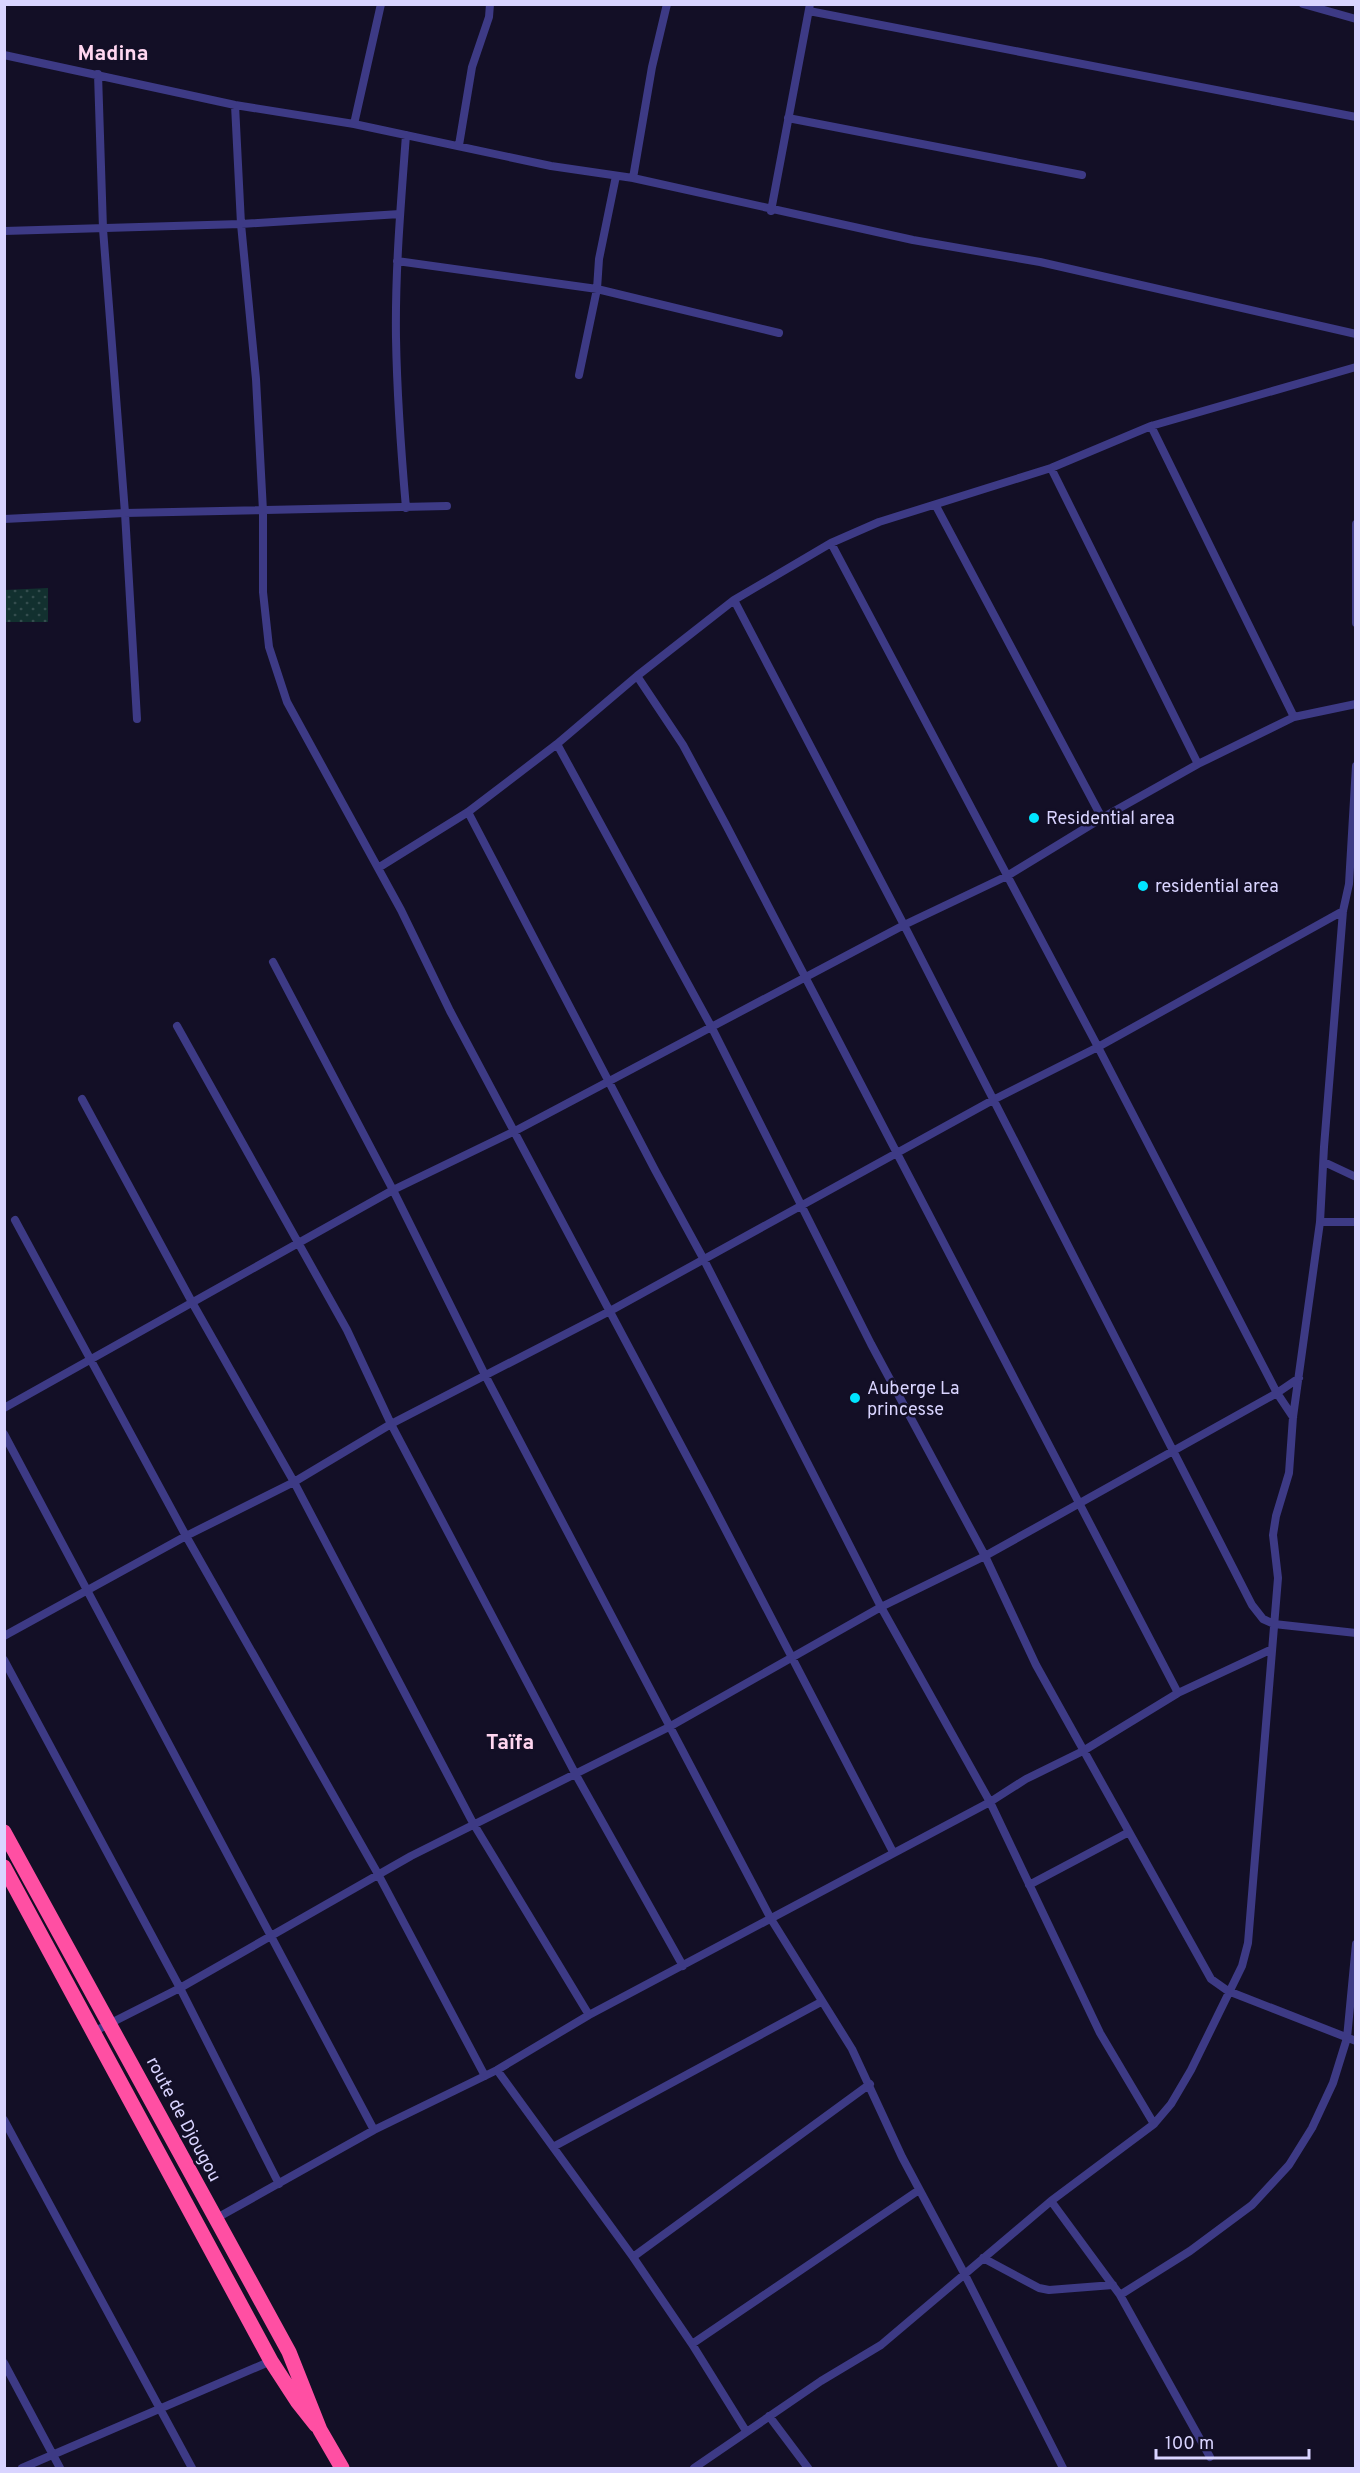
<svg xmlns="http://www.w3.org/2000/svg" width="1360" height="2473" viewBox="0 0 1360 2473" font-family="Overpass,sans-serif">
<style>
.park{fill:url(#park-dots)}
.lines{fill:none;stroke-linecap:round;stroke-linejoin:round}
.street{stroke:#3d3a85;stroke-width:8}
.highway{stroke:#ff4fa3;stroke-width:15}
.poi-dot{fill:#00e5ff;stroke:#130f26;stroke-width:2}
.labels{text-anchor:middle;stroke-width:5;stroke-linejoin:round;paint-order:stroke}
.poi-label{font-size:18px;fill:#d9d4ff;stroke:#130f26;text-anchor:start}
.street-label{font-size:18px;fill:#d9d4ff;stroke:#130f26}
.quarter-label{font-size:21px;font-weight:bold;fill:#ffd6f0;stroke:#130f26}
</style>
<defs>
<pattern id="park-dots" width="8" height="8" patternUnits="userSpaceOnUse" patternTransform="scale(1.5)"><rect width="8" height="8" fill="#12302f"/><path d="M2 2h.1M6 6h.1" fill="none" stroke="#344d4e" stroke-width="1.8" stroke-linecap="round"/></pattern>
</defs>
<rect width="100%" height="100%" fill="#130f26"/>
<path class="park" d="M48 588V622H5V590Z"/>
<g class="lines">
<path class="street" d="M1303 4 1356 19
M809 11 1356 117
M4 55 235 105 354 124 551 166 633 178 913 240 1040 262 1356 334
M98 74 103 229 125 513 137 719
M235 105 241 224 256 379 263 511V592L269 647 287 702 401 910 450 1011 708 1496 893 1852
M788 118 1082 175
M354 124 381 4
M406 135C401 202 395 270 396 338 397 394 401 451 406 508
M459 145 472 67 489 17 490 4
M633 178 652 67 667 4
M771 211 810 4
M4 231 241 224 400 214
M397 261 597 289 779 333
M1356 367 1151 426 1051 468 879 522 831 543 734 600 637 676 557 744 712 1028 871 1344 985 1556 1036 1665 1211 1979 1228 1991 1356 2041
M579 375 597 289 599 259 616 176
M1151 426 1294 717
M1051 468 1198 764
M936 506 1102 818
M4 519 125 513 447 506
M1356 524V623
M831 543 1098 1047 1277 1393 1293 1417
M734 600 904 925 1252 1605 1263 1619 1274 1624 1356 1633
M637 676 683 745 725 823 1178 1693
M468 812 655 1170 703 1258 881 1607 990 1802 1100 2033 1154 2124
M378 868 468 812 557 744
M273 962 393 1190 485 1375 771 1919 852 2049 902 2157 964 2273 1063 2468
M177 1026 347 1330 391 1424 576 1775 683 1966
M82 1099 193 1304 294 1482 473 1823 589 2015
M1324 1162 1356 1177
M15 1220 186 1536 378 1874 485 2076
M1320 1222H1356
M4 1408 393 1190 515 1131 904 925 1007 876 1102 818 1198 764 1294 717 1356 704
M4 1434 374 2130
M4 1636 186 1536 294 1482 391 1424 610 1311 993 1100 1098 1047 1343 911
M4 1660 180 1988 279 2184
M1029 1885 1129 1832
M93 2032 180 1988 411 1856 669 1727 881 1607 985 1556 1277 1393 1299 1378
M497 2070 633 2257 692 2344 746 2431
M4 2120 192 2468
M553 2147 821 2002
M1051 2201 1120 2295 1210 2457
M215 2219 374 2130 497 2070 589 2015 990 1802 1026 1779 1083 1751 1178 1693 1272 1649
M633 2257 870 2084
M983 2258 1039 2288 1049 2290 1113 2285
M1120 2295 1190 2251 1252 2205 1289 2165 1312 2128 1333 2083 1347 2038 1356 1944
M692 2344 919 2190
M4 2363 60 2468
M769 2416 808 2468
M22 2468 271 2361
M694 2468 821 2381 881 2345 1051 2201 1154 2124 1171 2104 1191 2070 1242 1966 1248 1943 1278 1578 1273 1535 1276 1516 1289 1473 1293 1417 1320 1222 1324 1147 1343 911 1349 884 1356 766"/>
<path class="highway" d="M4 1832 289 2352 320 2430 342 2468
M4 1867 271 2361 297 2401 316 2425"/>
</g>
<g class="poi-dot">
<circle cx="1034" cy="818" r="6"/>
<circle cx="1143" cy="886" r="6"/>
<circle cx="855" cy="1398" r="6"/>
</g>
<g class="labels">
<g class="poi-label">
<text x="1046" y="824">Residential area</text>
<text x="1155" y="892">residential area</text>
<text x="867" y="1394">Auberge La<tspan x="867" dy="21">princesse</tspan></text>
</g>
<g class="street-label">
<text transform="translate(184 2119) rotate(62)" y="6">route de Djougou</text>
</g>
<g class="quarter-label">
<text x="113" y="60">Madina</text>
<text x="510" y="1749">Taïfa</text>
</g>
</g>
<rect width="1360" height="2473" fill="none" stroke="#d9d4ff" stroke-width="12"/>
<path d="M1156 2449v9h153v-9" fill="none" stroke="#d9d4ff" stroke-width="3"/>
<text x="1165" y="2449" font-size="18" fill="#d9d4ff" stroke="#130f26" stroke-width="4.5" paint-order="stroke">100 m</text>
</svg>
